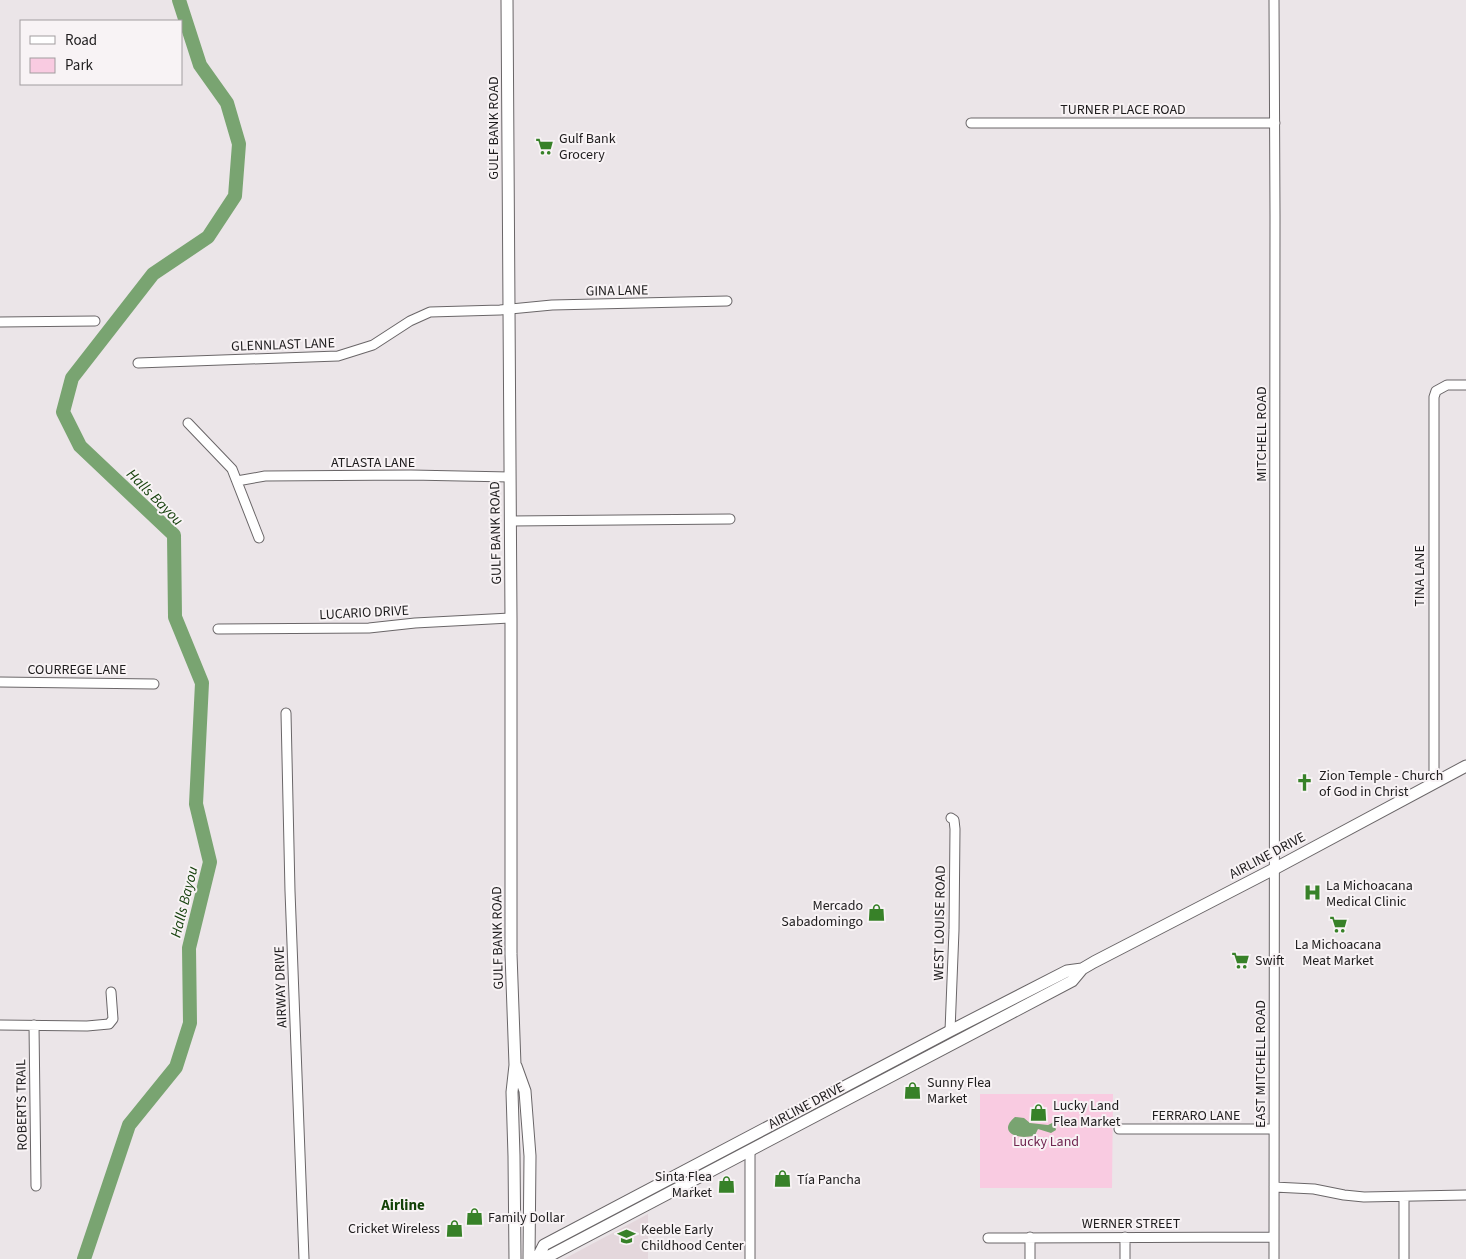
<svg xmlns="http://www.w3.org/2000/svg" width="1466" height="1259" viewBox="0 0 1466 1259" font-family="'Source Sans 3',sans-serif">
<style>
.built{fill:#e4d7dc}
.green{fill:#f9cbe1}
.water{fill:#79a471}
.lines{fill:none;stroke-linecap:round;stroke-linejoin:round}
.river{stroke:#79a471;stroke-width:14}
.minor-casing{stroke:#6a6668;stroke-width:11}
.major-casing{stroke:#6a6668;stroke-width:13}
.minor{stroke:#fff;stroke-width:9}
.major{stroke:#fff;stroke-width:11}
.labels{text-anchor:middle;stroke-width:4;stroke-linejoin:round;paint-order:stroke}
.street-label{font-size:14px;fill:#1e1c1d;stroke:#f8f3f5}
.poi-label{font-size:14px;fill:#1e1c1d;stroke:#f8f3f5;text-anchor:start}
.park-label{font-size:14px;fill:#712651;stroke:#f8f3f5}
.water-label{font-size:15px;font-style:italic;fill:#16410d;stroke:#f8f3f5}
.neighbourhood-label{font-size:15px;font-weight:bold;fill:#124207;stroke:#f8f3f5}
</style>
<rect width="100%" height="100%" fill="#ebe5e8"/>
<path class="built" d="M648 1214V1259H564Z"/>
<path class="green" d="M980 1094H1113L1112 1188H980Z"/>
<path class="water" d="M1015 1117 1024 1118 1030 1123 1048 1125 1054 1122 1056 1130 1051 1133 1038 1129 1035 1135C1020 1141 996 1133 1015 1117Z"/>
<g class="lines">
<path class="river" d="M84 1259 129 1125 176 1067 190 1023 189 948 210 862 196 804 202 683 175 617 174 535 80 446 63 412 72 378 153 274 208 237 235 196 239 144 227 103 200 65 179 0"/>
<defs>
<path id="minor" d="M1274 0 1275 217 1274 1259
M971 123H1275
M0 322 95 321
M138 363 338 356 373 345 410 321 430 312 500 310 552 305 727 301
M188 423 232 469 259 538
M237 481 265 476 411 475 510 477
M511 521 730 519
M218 629 369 628 415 623 511 618
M0 682 154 684
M286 713 290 891 304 1259
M1434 783V397L1436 391 1447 385H1466
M0 1025 87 1026 109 1024 113 1019 111 992
M34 1025 36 1186
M950 1031 954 930 955 829 954 820 951 818
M1119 1129H1274
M750 1151V1259
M1274 1187 1314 1189 1344 1195 1364 1197 1466 1195
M1404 1197V1259
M1030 1237V1259
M1125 1237V1259
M988 1238 1274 1237"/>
<path id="major" d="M507 0 511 618V954L515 1065 512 1092 514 1156 515 1259
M516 1066 525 1091 530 1156 529 1259
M539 1255 549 1256 1072 981 1082 969 1094 962 1274 869 1466 766
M531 1259 539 1255 544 1245 950 1031 1067 971 1082 969"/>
</defs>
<use href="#minor" class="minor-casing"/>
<use href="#major" class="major-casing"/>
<use href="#minor" class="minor"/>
<use href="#major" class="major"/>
</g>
<defs>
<symbol id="supermarket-bare" viewBox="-9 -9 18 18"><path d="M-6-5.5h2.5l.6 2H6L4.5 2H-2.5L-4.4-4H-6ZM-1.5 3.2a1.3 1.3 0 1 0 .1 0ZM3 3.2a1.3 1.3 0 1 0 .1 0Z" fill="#378128" stroke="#f8f3f5" stroke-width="2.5" paint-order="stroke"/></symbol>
<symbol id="church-bare" viewBox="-9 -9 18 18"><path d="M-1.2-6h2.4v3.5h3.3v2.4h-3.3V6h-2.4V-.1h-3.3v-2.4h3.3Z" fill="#378128" stroke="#f8f3f5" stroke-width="2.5" paint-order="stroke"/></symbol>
<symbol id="hospital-bare" viewBox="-9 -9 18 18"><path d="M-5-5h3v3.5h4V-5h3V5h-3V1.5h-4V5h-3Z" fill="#378128" stroke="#f8f3f5" stroke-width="2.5" paint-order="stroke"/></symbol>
<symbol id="shop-bare" viewBox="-9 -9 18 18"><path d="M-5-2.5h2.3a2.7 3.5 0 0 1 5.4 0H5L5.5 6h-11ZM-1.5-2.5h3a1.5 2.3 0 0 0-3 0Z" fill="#378128" stroke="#f8f3f5" stroke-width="2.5" paint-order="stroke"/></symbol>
<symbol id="school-bare" viewBox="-9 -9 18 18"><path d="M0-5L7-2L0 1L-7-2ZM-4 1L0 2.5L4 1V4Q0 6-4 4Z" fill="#378128" stroke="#f8f3f5" stroke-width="2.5" paint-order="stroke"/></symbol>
</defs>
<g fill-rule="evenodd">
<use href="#supermarket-bare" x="532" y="134" width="25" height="25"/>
<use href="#church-bare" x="1292" y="770" width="25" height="25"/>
<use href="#hospital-bare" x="1300" y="880" width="25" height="25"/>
<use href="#shop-bare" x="864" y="900" width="25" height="25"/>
<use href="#supermarket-bare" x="1326" y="912" width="25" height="25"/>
<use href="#supermarket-bare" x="1228" y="948" width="25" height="25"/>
<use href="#shop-bare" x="900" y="1078" width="25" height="25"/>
<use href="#shop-bare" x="1026" y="1100" width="25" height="25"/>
<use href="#shop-bare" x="770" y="1166" width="25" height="25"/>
<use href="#shop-bare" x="714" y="1172" width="25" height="25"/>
<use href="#shop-bare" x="462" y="1204" width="25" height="25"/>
<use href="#shop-bare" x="442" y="1216" width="25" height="25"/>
<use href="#school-bare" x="614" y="1224" width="25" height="25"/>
</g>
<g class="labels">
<g class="street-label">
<text x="1123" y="114">TURNER PLACE ROAD</text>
<text transform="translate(493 128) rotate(-90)" y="5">GULF BANK ROAD</text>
<text transform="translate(617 290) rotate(-1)" y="5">GINA LANE</text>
<text transform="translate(283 344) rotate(-2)" y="5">GLENNLAST LANE</text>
<text transform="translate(1261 434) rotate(-90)" y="5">MITCHELL ROAD</text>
<text x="373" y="467">ATLASTA LANE</text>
<text transform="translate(495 533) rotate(-91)" y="5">GULF BANK ROAD</text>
<text transform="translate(1419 576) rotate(-90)" y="5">TINA LANE</text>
<text transform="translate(364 612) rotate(-3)" y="5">LUCARIO DRIVE</text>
<text x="77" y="674">COURREGE LANE</text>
<text transform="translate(1267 855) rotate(-28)" y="5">AIRLINE DRIVE</text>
<text transform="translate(939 923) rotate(-89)" y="5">WEST LOUISE ROAD</text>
<text transform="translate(497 938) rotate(-91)" y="5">GULF BANK ROAD</text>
<text transform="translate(280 987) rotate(-92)" y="5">AIRWAY DRIVE</text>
<text transform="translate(1260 1064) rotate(-90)" y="5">EAST MITCHELL ROAD</text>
<text transform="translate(21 1105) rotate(-91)" y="5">ROBERTS TRAIL</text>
<text transform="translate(806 1105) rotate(-28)" y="5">AIRLINE DRIVE</text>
<text x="1196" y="1120">FERRARO LANE</text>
<text x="1131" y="1228">WERNER STREET</text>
</g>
<g class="poi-label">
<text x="559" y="143">Gulf Bank<tspan x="559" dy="16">Grocery</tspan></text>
<text x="1319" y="780">Zion Temple - Church<tspan x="1319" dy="16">of God in Christ</tspan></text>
<text x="1326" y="890">La Michoacana<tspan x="1326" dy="16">Medical Clinic</tspan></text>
<text x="863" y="910" text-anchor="end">Mercado<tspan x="863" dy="16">Sabadomingo</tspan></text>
<text x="1338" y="949" text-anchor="middle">La Michoacana<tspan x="1338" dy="16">Meat Market</tspan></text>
<text x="1255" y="965">Swift</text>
<text x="927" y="1087">Sunny Flea<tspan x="927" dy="16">Market</tspan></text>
<text x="1053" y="1110">Lucky Land<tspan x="1053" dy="16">Flea Market</tspan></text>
<text x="712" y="1181" text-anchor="end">Sinta Flea<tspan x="712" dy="16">Market</tspan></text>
<text x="797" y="1184">Tía Pancha</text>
<text x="488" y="1222">Family Dollar</text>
<text x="440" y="1233" text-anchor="end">Cricket Wireless</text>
<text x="641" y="1234">Keeble Early<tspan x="641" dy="16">Childhood Center</tspan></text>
</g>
<g class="park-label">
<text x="1046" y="1146">Lucky Land</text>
</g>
<g class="water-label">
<text transform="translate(155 497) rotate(45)" y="5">Halls Bayou</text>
<text transform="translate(184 902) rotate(-76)" y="5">Halls Bayou</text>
</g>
<g class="neighbourhood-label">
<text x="403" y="1210">Airline</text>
</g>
</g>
<rect x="20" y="20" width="162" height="65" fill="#f8f3f5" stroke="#a19d9f"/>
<rect x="30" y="36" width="25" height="8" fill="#ffffff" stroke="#a19d9f"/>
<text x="65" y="45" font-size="15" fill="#1e1c1d">Road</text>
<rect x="30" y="58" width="25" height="15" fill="#f9cbe1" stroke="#a19d9f"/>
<text x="65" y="70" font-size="15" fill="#1e1c1d">Park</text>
</svg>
